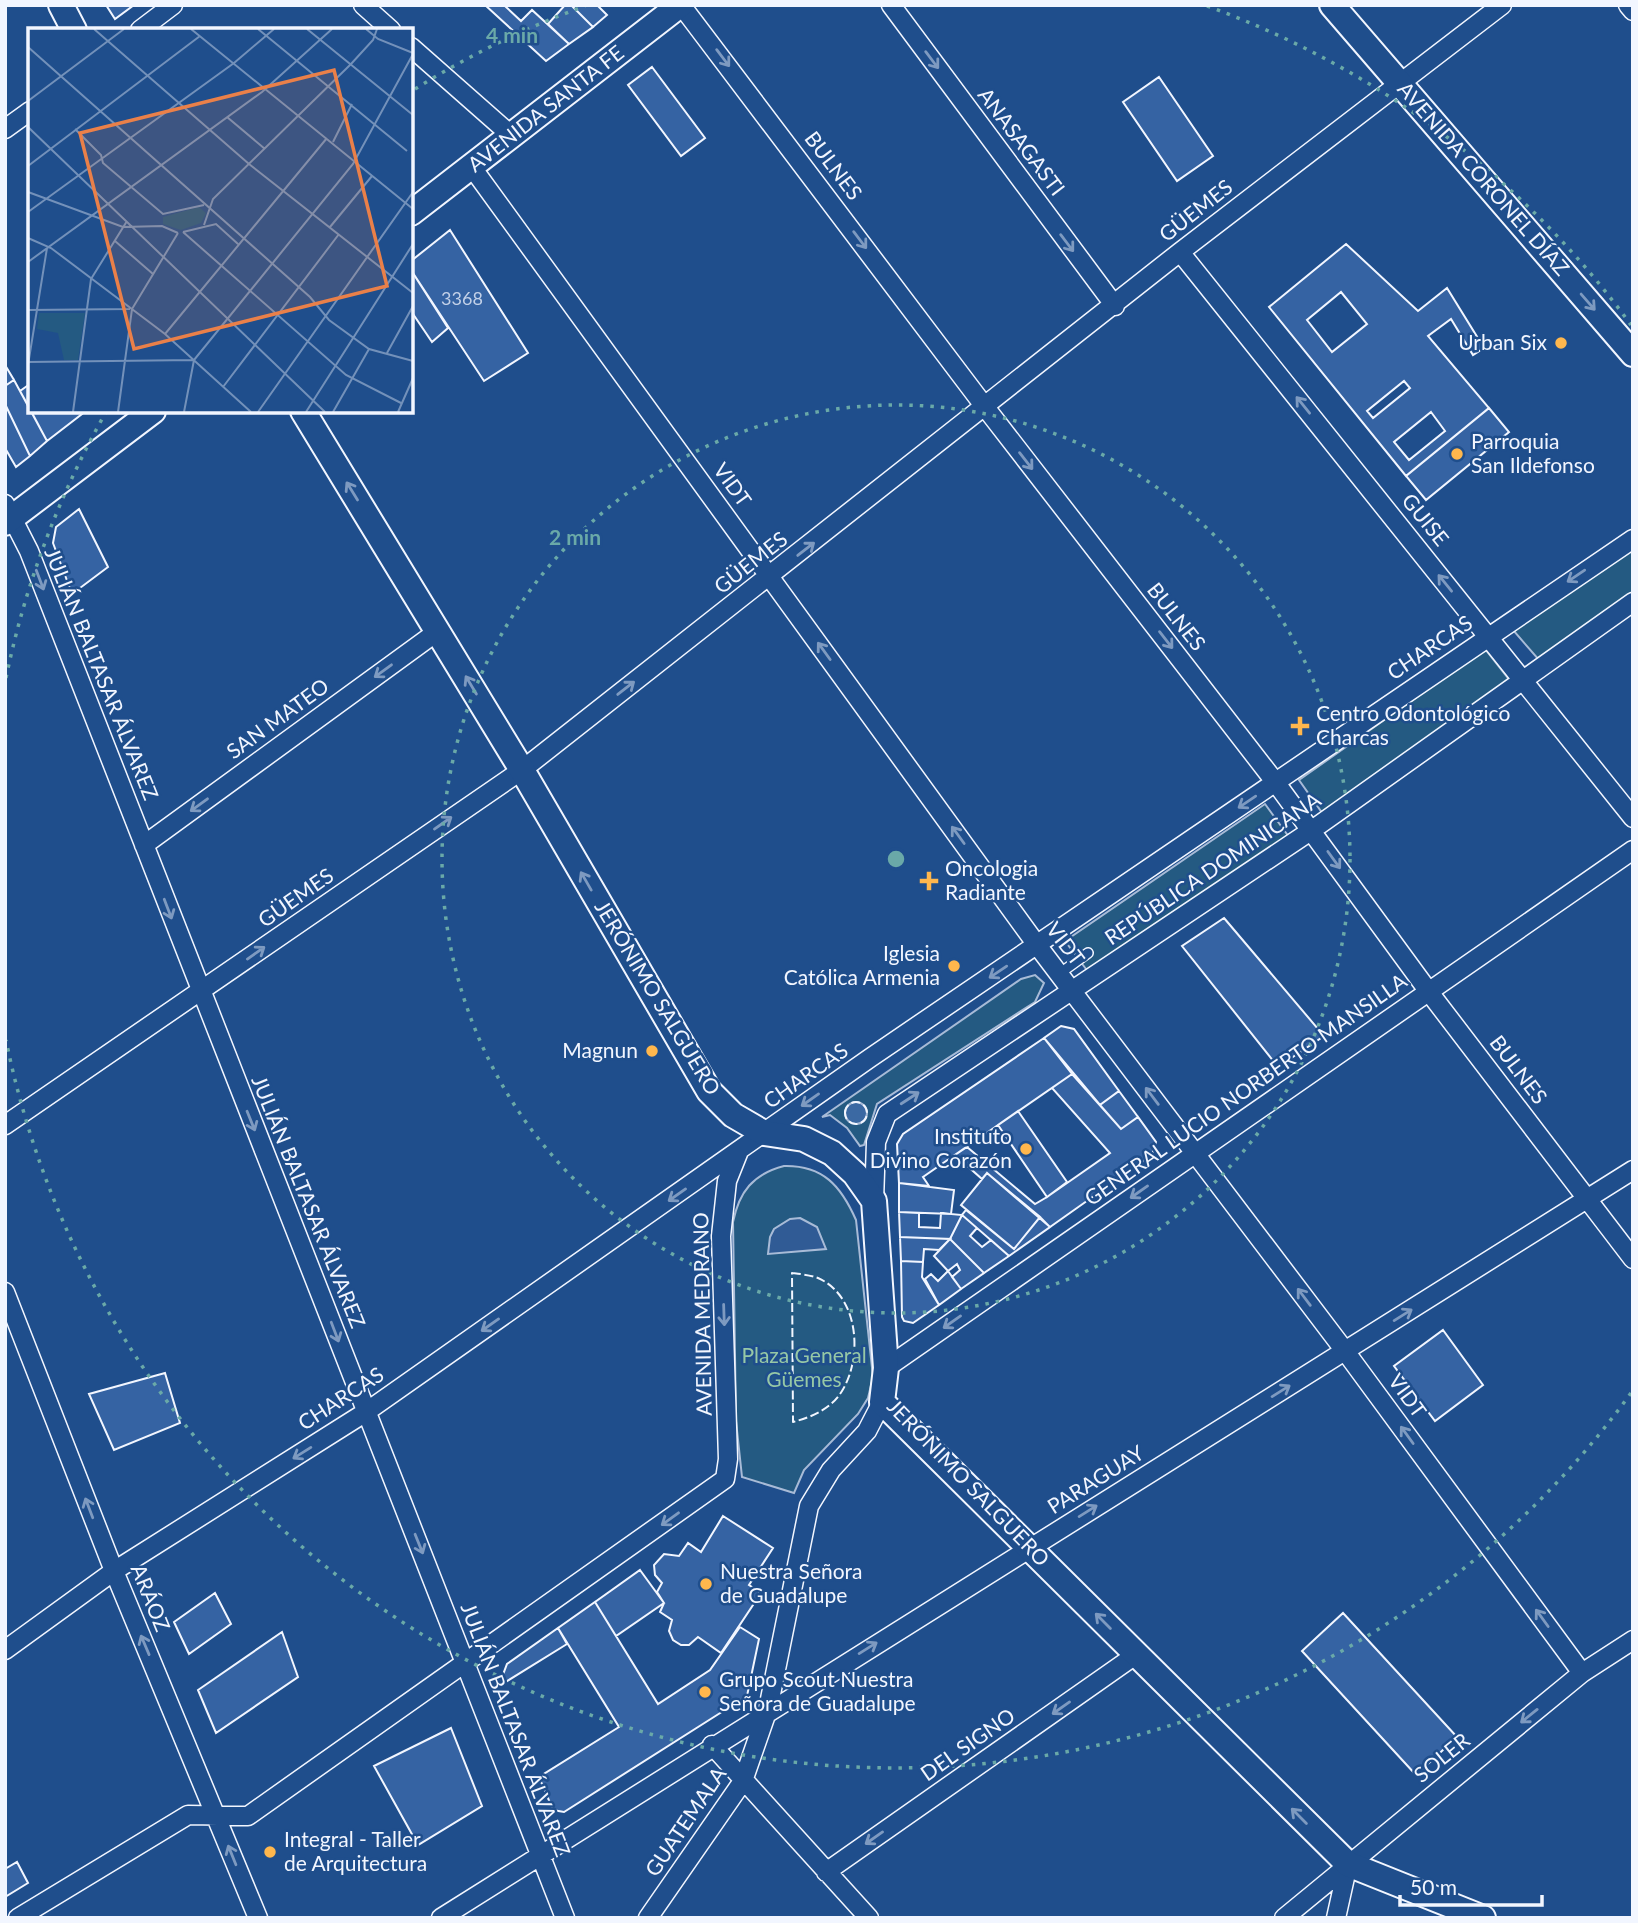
<svg xmlns="http://www.w3.org/2000/svg" width="1638" height="1923" viewBox="0 0 1638 1923" font-family="Lato,sans-serif">
<style>
.green{fill:#245a82;stroke:#a8bbd7;stroke-width:2}
.parking{fill:#305b95;stroke:#a8bbd7;stroke-width:2}
.water{fill:#3b69a3;stroke:#a8bbd7;stroke-width:2}
.building{fill:#3563a3;stroke:#f2f6ff;stroke-width:2;fill-rule:evenodd}
.lines{fill:none;stroke-linecap:round;stroke-linejoin:round}
.lane-casing{stroke:#f2f6ff;stroke-width:12}
.street-casing{stroke:#f2f6ff;stroke-width:21}
.secondary-casing{stroke:#f2f6ff;stroke-width:28}
.lane{stroke:#1f4e8c;stroke-width:9}
.street{stroke:#1f4e8c;stroke-width:18}
.secondary{stroke:#1f4e8c;stroke-width:24}
.fence{stroke:#f2f6ff;stroke-width:2;stroke-dasharray:9 3.5;stroke-linecap:butt}
.oneway{stroke:#7e9ac0}
.ring{fill:none;stroke:#6aa9a8;stroke-width:3.5;stroke-dasharray:3.5 7}
.poi-dot{fill:#ffb74d;stroke:#1f4e8c;stroke-width:2.5}
.labels{text-anchor:middle;stroke-width:5;stroke-linejoin:round;paint-order:stroke}
.number-label{font-size:18px;fill:#c3d1e8}
.street-label{font-size:21px;fill:#f2f6ff;stroke:#1f4e8c}
.poi-label{font-size:21px;fill:#f2f6ff;stroke:#1f4e8c;text-anchor:start}
.park-label{font-size:21px;fill:#97c8a6;stroke:#1f4e8c}
.inset-road{fill:none;stroke:#7391ba;stroke-width:2}
.view{fill:#ea8049;fill-opacity:0.15;stroke:#ea8049;stroke-width:3.5}
.inset-edge{fill:none;stroke:#f2f6ff;stroke-width:3.5}
.centre{fill:#6aa9a8;stroke:#1f4e8c;stroke-width:3.5}
.ring-label{font-size:21px;text-anchor:middle;font-weight:bold;fill:#6aa9a8;stroke:#1f4e8c;stroke-width:5;stroke-linejoin:round;paint-order:stroke}
</style>
<rect width="100%" height="100%" fill="#1f4e8c"/>
<path class="green" d="M1633 549V596L1539 660 1513 630Z
M1485 649 1511 682 1323 814 1299 780Z
M1265 804 1289 837 1089 973 1065 941Z
M1035 975 1044 983 1035 1002 877 1104 864 1145 860 1146 847 1128 830 1115 822 1117 1021 979Z
M784 1166C823 1165 841 1186 856 1220L873 1377 868 1398 858 1414 804 1470 794 1493 742 1477 736 1421 733 1222C739 1192 753 1174 784 1166Z"/>
<path class="parking" d="M800 1218 817 1227 826 1249 768 1254 770 1237 774 1229 790 1219Z"/>
<path class="water" d="M845 1113a11 11 0 1 1 22 0a11 11 0 1 1-22 0Z"/>
<path class="building" d="M106 5H134L115 19Z
M485 5H508L506 7 521 21 532 10 569 44 546 61Z
M565 5H571L593 27 569 44 548 24Z
M571 5H597L607 15 593 27Z
M652 67 705 138 681 156 628 85Z
M1159 77 1213 156 1177 181 1123 102Z
M450 230 528 353 484 381 411 270V261Z
M1346 244 1418 311 1447 288 1484 348 1473 355 1451 319 1428 336 1489 408 1406 476 1269 307ZM1341 292 1367 324 1332 352 1307 320ZM1404 381 1410 388 1373 418 1367 411ZM1431 412 1445 431 1409 460 1394 442Z
M411 270 448 328 432 342 411 311Z
M5 365 14 380 5 386Z
M14 380 47 441 30 456 5 404V386Z
M30 384V409L20 391Z
M5 404 30 456 16 467 5 448Z
M1489 408 1509 432 1426 500 1406 476Z
M31 411H80L82 414 47 441Z
M79 509 108 567 72 594 53 543 56 527Z
M1224 918 1324 1036 1278 1067 1182 946Z
M1061 1026 1074 1029 1119 1091 1100 1105 1044 1038Z
M1044 1038 1072 1074 923 1177 929 1186 899 1183 897 1144 903 1134Z
M1072 1074 1121 1129 1138 1117 1156 1142 1152 1155 1050 1227 987 1173 982 1179 955 1155 967 1147 1035 1204 1047 1197 1110 1153 1052 1088Z
M1119 1091 1138 1117 1121 1129 1100 1105Z
M1018 1111 1067 1182 1047 1197 998 1125Z
M987 1173 1040 1217 1014 1249 961 1205Z
M899 1183 954 1190 951 1214 899 1212Z
M966 1210 1014 1249 1040 1217 1050 1227 1009 1256 962 1215Z
M899 1212 919 1213V1227L940 1228 941 1213 962 1215 950 1239 900 1237Z
M962 1215 977 1228 970 1236 982 1247 991 1240 1009 1256 984 1273 950 1239Z
M900 1237 950 1239 939 1250 924 1249 923 1262 901 1261Z
M950 1239 984 1273 961 1289 952 1277 960 1270 957 1264 948 1271 934 1256Z
M901 1261 923 1262 922 1277 939 1305 913 1323 904 1321 902 1317Z
M948 1271 961 1289 939 1305 925 1279 931 1274 938 1281Z
M1443 1330 1483 1385 1435 1421 1394 1366Z
M165 1373 180 1423 114 1450 89 1394Z
M723 1516 773 1548 749 1585 761 1593 721 1653 698 1637 689 1645H681L673 1640 669 1631 672 1620 660 1612 664 1603 657 1592 662 1583 655 1575 654 1565 664 1554 679 1556 688 1543 701 1552Z
M640 1570 664 1603 616 1636 595 1602Z
M215 1593 231 1624 189 1654 174 1622Z
M595 1602 658 1704 710 1670 740 1627 759 1639 747 1696 564 1812 553 1810 539 1777 619 1727 558 1628Z
M1343 1613 1457 1737 1416 1775 1302 1651Z
M558 1628 567 1644 504 1683 501 1680 507 1664Z
M282 1632 298 1677 216 1733 198 1690Z
M451 1728 482 1806 418 1845 374 1766Z
M17 1862 28 1883 5 1897V1869Z"/>
<g class="lines">
<defs>
<path id="lane" d="M1059 974 1088 953"/>
<path id="street" d="M363 5 391 30
M681 5 985 407 1276 783 1429 992 1633 1259
M891 5 1115 306
M1628 5 1633 11
M140 30 173 5
M411 47 512 136
M5 129 30 111
M471 166 1037 945 1345 1351 1582 1673
M1180 252 1633 818
M5 504 29 551 565 1918
M144 845 438 631
M5 1125 522 770 1180 252 1502 5
M874 1201 876 1142 887 1114 1312 830 1633 602
M5 1292 114 1571 258 1918
M886 1368 1633 850
M5 1650 114 1571 366 1412 870 1058 1633 539
M712 1745 869 1918
M826 1872 1137 1654
M18 1918 188 1815 248 1816 725 1479 728 1459 721 1236 727 1181 739 1151
M441 1918 1633 1170
M648 1918 743 1781 768 1709 809 1506 831 1470 867 1431 882 1402
M1284 1918 1582 1673 1633 1640
M1336 1918 1348 1864"/>
<path id="secondary" d="M61 5 74 30
M1332 5 1633 354
M411 213 680 5
M303 411 522 770 709 1091 733 1115 764 1133 804 1139 832 1153 855 1174 874 1201 886 1368 882 1402 1348 1864 1483 1918
M5 523 153 411"/>
</defs>
<use href="#lane" class="lane-casing"/>
<use href="#street" class="street-casing"/>
<use href="#secondary" class="secondary-casing"/>
<use href="#lane" class="lane"/>
<use href="#street" class="street"/>
<use href="#secondary" class="secondary"/>
<path class="fence" d="M845 1113a11 11 0 1 1 22 0a11 11 0 1 1-22 0Z
M792 1273C800 1274 810 1275 818 1278 859 1296 863 1357 842 1391 831 1409 812 1417 793 1422Z"/>
</g>
<defs><path id="oneway-shaft" d="M-6 0H5M1.5-3L5.5 0L1.5 3" fill="none" stroke-width="1.6" stroke-linecap="round" stroke-linejoin="round" transform="scale(1.75)"/></defs>
<g class="oneway">
<use href="#oneway-shaft" transform="translate(723 58) rotate(53)"/>
<use href="#oneway-shaft" transform="translate(932 60) rotate(53)"/>
<use href="#oneway-shaft" transform="translate(860 240) rotate(53)"/>
<use href="#oneway-shaft" transform="translate(1067 243) rotate(53)"/>
<use href="#oneway-shaft" transform="translate(1588 302) rotate(49)"/>
<use href="#oneway-shaft" transform="translate(1303 405) rotate(-129)"/>
<use href="#oneway-shaft" transform="translate(1026 461) rotate(52)"/>
<use href="#oneway-shaft" transform="translate(352 491) rotate(-122)"/>
<use href="#oneway-shaft" transform="translate(806 549) rotate(-38)"/>
<use href="#oneway-shaft" transform="translate(1576 576) rotate(146)"/>
<use href="#oneway-shaft" transform="translate(40 580) rotate(69)"/>
<use href="#oneway-shaft" transform="translate(1445 583) rotate(-129)"/>
<use href="#oneway-shaft" transform="translate(1166 640) rotate(52)"/>
<use href="#oneway-shaft" transform="translate(824 651) rotate(-126)"/>
<use href="#oneway-shaft" transform="translate(383 671) rotate(144)"/>
<use href="#oneway-shaft" transform="translate(471 685) rotate(-121)"/>
<use href="#oneway-shaft" transform="translate(626 688) rotate(-38)"/>
<use href="#oneway-shaft" transform="translate(1247 802) rotate(146)"/>
<use href="#oneway-shaft" transform="translate(199 805) rotate(144)"/>
<use href="#oneway-shaft" transform="translate(443 823) rotate(-35)"/>
<use href="#oneway-shaft" transform="translate(958 835) rotate(-126)"/>
<use href="#oneway-shaft" transform="translate(1334 860) rotate(54)"/>
<use href="#oneway-shaft" transform="translate(586 881) rotate(-120)"/>
<use href="#oneway-shaft" transform="translate(168 909) rotate(69)"/>
<use href="#oneway-shaft" transform="translate(256 953) rotate(-35)"/>
<use href="#oneway-shaft" transform="translate(998 972) rotate(146)"/>
<use href="#oneway-shaft" transform="translate(1152 1096) rotate(-127)"/>
<use href="#oneway-shaft" transform="translate(910 1098) rotate(-33)"/>
<use href="#oneway-shaft" transform="translate(810 1100) rotate(145)"/>
<use href="#oneway-shaft" transform="translate(251 1121) rotate(68)"/>
<use href="#oneway-shaft" transform="translate(1139 1192) rotate(145)"/>
<use href="#oneway-shaft" transform="translate(677 1195) rotate(145)"/>
<use href="#oneway-shaft" transform="translate(1304 1297) rotate(-127)"/>
<use href="#oneway-shaft" transform="translate(724 1315) rotate(88)"/>
<use href="#oneway-shaft" transform="translate(1403 1315) rotate(-32)"/>
<use href="#oneway-shaft" transform="translate(952 1322) rotate(145)"/>
<use href="#oneway-shaft" transform="translate(490 1325) rotate(145)"/>
<use href="#oneway-shaft" transform="translate(335 1332) rotate(69)"/>
<use href="#oneway-shaft" transform="translate(1281 1391) rotate(-32)"/>
<use href="#oneway-shaft" transform="translate(1407 1435) rotate(-126)"/>
<use href="#oneway-shaft" transform="translate(302 1453) rotate(148)"/>
<use href="#oneway-shaft" transform="translate(89 1508) rotate(-111)"/>
<use href="#oneway-shaft" transform="translate(1088 1511) rotate(-32)"/>
<use href="#oneway-shaft" transform="translate(670 1519) rotate(144)"/>
<use href="#oneway-shaft" transform="translate(419 1544) rotate(68)"/>
<use href="#oneway-shaft" transform="translate(1542 1618) rotate(-126)"/>
<use href="#oneway-shaft" transform="translate(1103 1621) rotate(-135)"/>
<use href="#oneway-shaft" transform="translate(145 1645) rotate(-113)"/>
<use href="#oneway-shaft" transform="translate(868 1648) rotate(-32)"/>
<use href="#oneway-shaft" transform="translate(1061 1708) rotate(145)"/>
<use href="#oneway-shaft" transform="translate(1529 1716) rotate(141)"/>
<use href="#oneway-shaft" transform="translate(1299 1816) rotate(-135)"/>
<use href="#oneway-shaft" transform="translate(874 1838) rotate(145)"/>
<use href="#oneway-shaft" transform="translate(232 1855) rotate(-112)"/>
</g>
<g class="ring">
<circle cx="896" cy="859" r="454"/>
<path d="M1631 1393A908 908 0 0 1 6 1040M6 678A908 908 0 0 1 106 412M415 89A908 908 0 0 1 585 6M1207 6A908 908 0 0 1 1631 325"/>
</g>
<g class="poi-dot">
<circle cx="1561" cy="343" r="7"/>
<circle cx="1457" cy="454" r="7"/>
<path d="M1296.5 715.5h7v7h7v7h-7v7h-7v-7h-7v-7h7z"/>
<path d="M925.5 870.5h7v7h7v7h-7v7h-7v-7h-7v-7h7z"/>
<circle cx="954" cy="966" r="7"/>
<circle cx="652" cy="1051" r="7"/>
<circle cx="1026" cy="1149" r="7"/>
<circle cx="706" cy="1584" r="7"/>
<circle cx="705" cy="1692" r="7"/>
<circle cx="270" cy="1852" r="7"/>
</g>
<g class="labels">
<g class="number-label">
<text x="462" y="305">3368</text>
</g>
<g class="street-label">
<text transform="translate(546 109) rotate(-38)" y="7">AVENIDA SANTA FE</text>
<text transform="translate(1021 142) rotate(53)" y="7">ANASAGASTI</text>
<text transform="translate(833 166) rotate(53)" y="7">BULNES</text>
<text transform="translate(1483 179) rotate(49)" y="7">AVENIDA CORONEL DÍAZ</text>
<text transform="translate(1196 211) rotate(-38)" y="7">GÜEMES</text>
<text transform="translate(732 485) rotate(54)" y="7">VIDT</text>
<text transform="translate(1425 520) rotate(51)" y="7">GUISE</text>
<text transform="translate(751 563) rotate(-38)" y="7">GÜEMES</text>
<text transform="translate(1176 617) rotate(52)" y="7">BULNES</text>
<text transform="translate(1430 648) rotate(-34)" y="7">CHARCAS</text>
<text transform="translate(101 674) rotate(68)" y="7">JULIÁN BALTASAR ÁLVAREZ</text>
<text transform="translate(278 719) rotate(-36)" y="7">SAN MATEO</text>
<text transform="translate(1213 869) rotate(-34)" y="7">REPÚBLICA DOMINICANA</text>
<text transform="translate(296 898) rotate(-35)" y="7">GÜEMES</text>
<text transform="translate(1065 944) rotate(53)" y="7">VIDT</text>
<text transform="translate(657 998) rotate(59)" y="7">JERÓNIMO SALGUERO</text>
<text transform="translate(1518 1070) rotate(53)" y="7">BULNES</text>
<text transform="translate(806 1076) rotate(-35)" y="7">CHARCAS</text>
<text transform="translate(1246 1090) rotate(-35)" y="7">GENERAL LUCIO NORBERTO MANSILLA</text>
<text transform="translate(308 1202) rotate(68)" y="7">JULIÁN BALTASAR ÁLVAREZ</text>
<text transform="translate(703 1314) rotate(-91)" y="7">AVENIDA MEDRANO</text>
<text transform="translate(1407 1396) rotate(54)" y="7">VIDT</text>
<text transform="translate(341 1399) rotate(-33)" y="7">CHARCAS</text>
<text transform="translate(1096 1480) rotate(-32)" y="7">PARAGUAY</text>
<text transform="translate(968 1483) rotate(46)" y="7">JERÓNIMO SALGUERO</text>
<text transform="translate(150 1598) rotate(68)" y="7">ARÁOZ</text>
<text transform="translate(515 1730) rotate(69)" y="7">JULIÁN BALTASAR ÁLVAREZ</text>
<text transform="translate(968 1745) rotate(-35)" y="7">DEL SIGNO</text>
<text transform="translate(1442 1758) rotate(-39)" y="7">SOLER</text>
<text transform="translate(686 1822) rotate(-56)" y="7">GUATEMALA</text>
</g>
<g class="poi-label">
<text x="1547" y="350" text-anchor="end">Urban Six</text>
<text x="1471" y="449">Parroquia<tspan x="1471" dy="24">San Ildefonso</tspan></text>
<text x="1316" y="721">Centro Odontológico<tspan x="1316" dy="24">Charcas</tspan></text>
<text x="945" y="876">Oncologia<tspan x="945" dy="24">Radiante</tspan></text>
<text x="940" y="961" text-anchor="end">Iglesia<tspan x="940" dy="24">Católica Armenia</tspan></text>
<text x="638" y="1058" text-anchor="end">Magnun</text>
<text x="1012" y="1144" text-anchor="end">Instituto<tspan x="1012" dy="24">Divino Corazón</tspan></text>
<text x="720" y="1579">Nuestra Señora<tspan x="720" dy="24">de Guadalupe</tspan></text>
<text x="719" y="1687">Grupo Scout Nuestra<tspan x="719" dy="24">Señora de Guadalupe</tspan></text>
<text x="284" y="1847">Integral - Taller<tspan x="284" dy="24">de Arquitectura</tspan></text>
</g>
<g class="park-label">
<text x="804" y="1363">Plaza General<tspan x="804" dy="24">Güemes</tspan></text>
</g>
</g>
<g transform="translate(28 28)">
<rect width="385" height="385" fill="#1f4e8c"/>
<path d="M171 179 178 185 173 195 153 202 135 196V189ZM11 285H57L50 332H36L30 305 9 301Z" fill="#245a82"/>
<path class="inset-road" d="M66 1 221 136 385 265M163 1 385 181M230 1 379 123M279 1 385 87M338 1 350 11 385 25M0 19 282 269 301 292 341 321 385 333M0 73 96 1M199 89 237 121M0 99 297 384M47 101 73 127 75 135 135 186 176 177M305 114 324 76M0 138 172 8M0 164 95 199 134 198 150 205M0 184 206 35 246 1M176 197 185 171 323 36 345 12 349 1M302 199 344 148M155 204 318 347 373 375M155 204 188 196 210 216M0 210 23 220 137 306 223 384M87 213 125 246M0 234 234 64 304 1M0 282 102 281M137 306 299 110M359 325 385 278M0 334 166 332M0 337 19 220M195 359 311 206M45 384 63 251 99 193M90 384 104 281 150 205M156 384 166 332 325 136 385 26M230 384 385 164M278 384 385 216M305 384 341 321M370 384 385 350"/>
<path class="view" d="M306 42 359 258 106 321 52 105Z"/>
<rect width="385" height="385" class="inset-edge"/>
</g>
<circle cx="896" cy="859" r="10" class="centre"/>
<g class="ring-label">
<text x="512" y="43">4 min</text>
<text x="575" y="545">2 min</text>
</g>
<rect width="1638" height="1923" fill="none" stroke="#f2f6ff" stroke-width="14"/>
<path d="M1400 1895v10h142v-10" fill="none" stroke="#f2f6ff" stroke-width="3.5"/>
<text x="1410" y="1895" font-size="21" fill="#f2f6ff" stroke="#1f4e8c" stroke-width="5" paint-order="stroke">50 m</text>
</svg>
